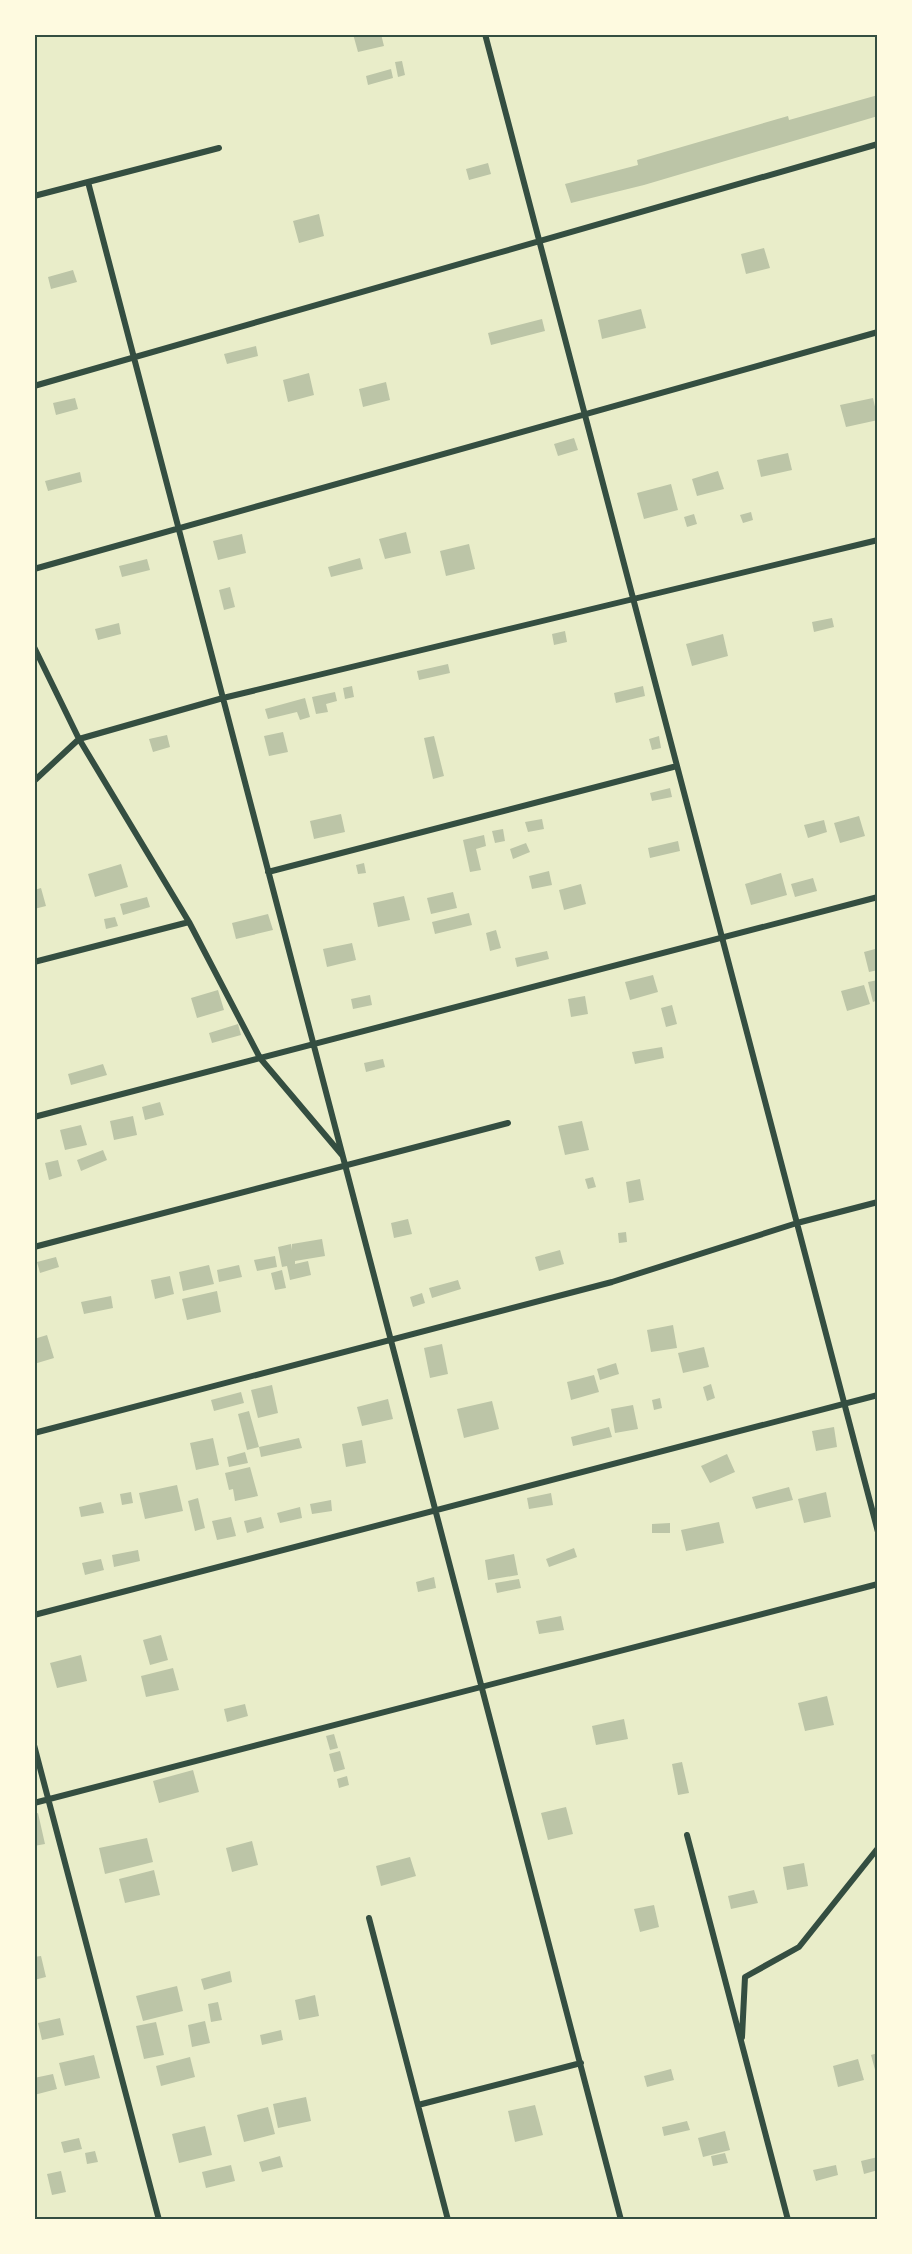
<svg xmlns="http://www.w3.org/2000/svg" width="912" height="2254" viewBox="0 0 912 2254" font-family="'IBM Plex Serif',serif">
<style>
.building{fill:#bcc5a7}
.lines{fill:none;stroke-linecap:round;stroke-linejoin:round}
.minor{stroke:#344e41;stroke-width:6}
.neatline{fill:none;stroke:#344e41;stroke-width:2}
</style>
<rect width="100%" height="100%" fill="#e9edc9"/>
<path class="building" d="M353 34H381L384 46 358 52Z
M402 61 405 75 398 77 395 62Z
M391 69 393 78 368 85 366 76Z
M878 95V116L644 185 571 203 565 184 638 165 637 160 788 116 789 120Z
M488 163 491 174 469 180 466 169Z
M319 214 324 236 299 243 293 221Z
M764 248 770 268 746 274 741 254Z
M73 270 77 282 51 289 48 277Z
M641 309 646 328 602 339 598 320Z
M542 319 545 331 491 345 488 333Z
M256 346 258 356 227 364 224 354Z
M309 373 314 395 288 402 283 380Z
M386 382 390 400 363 407 359 389Z
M75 398 78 409 56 415 53 403Z
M873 398 878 420 846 427 840 405Z
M574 438 578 450 558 456 554 444Z
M788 453 792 470 761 477 757 460Z
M718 471 724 489 697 496 692 479Z
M80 472 82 482 48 491 45 481Z
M671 484 678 510 644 519 637 493Z
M751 512 753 520 743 523 740 515Z
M694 514 697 524 687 527 684 517Z
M406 532 411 553 385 559 379 539Z
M242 534 246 553 218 560 213 541Z
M469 544 475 569 446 576 440 551Z
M360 558 363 569 331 577 328 567Z
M147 559 150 570 122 577 119 566Z
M230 587 235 607 224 610 219 590Z
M832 618 834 627 814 632 812 622Z
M119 623 121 634 98 640 95 629Z
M565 631 567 642 554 645 552 634Z
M723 634 728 656 692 666 686 644Z
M448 664 450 673 419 680 417 671Z
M352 686 354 697 345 699 343 688Z
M643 686 645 696 616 703 614 693Z
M335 692 337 701 326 704 328 712 316 714 312 697Z
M305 698 310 717 300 720 297 712 268 719 265 709Z
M283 732 288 752 269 756 264 736Z
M167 735 170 747 153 752 149 739Z
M434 736 444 776 433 779 424 738Z
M659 736 661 748 652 750 649 739Z
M670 788 672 797 652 801 650 793Z
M341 814 345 832 314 839 310 821Z
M859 816 865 836 840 843 834 823Z
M542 819 544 829 528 832 525 822Z
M824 820 827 832 808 838 804 825Z
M503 829 505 841 495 843 492 831Z
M484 835 486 846 476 849 481 870 470 872 463 840Z
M678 841 680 851 650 858 648 848Z
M526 843 530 852 513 859 510 849Z
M364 863 366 873 358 874 356 865Z
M121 864 128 887 95 897 88 874Z
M549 871 552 885 532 889 529 876Z
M781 873 787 895 751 905 745 884Z
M813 878 817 891 795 897 791 884Z
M581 884 586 904 564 910 559 890Z
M41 888 46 906 34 909V890Z
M453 892 457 908 431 914 427 898Z
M404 896 410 920 378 927 373 903Z
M147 897 150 907 123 915 120 904Z
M469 913 472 925 435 934 432 922Z
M268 914 273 930 236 939 232 923Z
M115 917 118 926 106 929 104 919Z
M496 930 501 948 490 951 486 933Z
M352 943 356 960 327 967 323 949Z
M875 949 878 970 869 972 864 952Z
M547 951 549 959 517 967 515 958Z
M653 975 658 992 630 1000 625 982Z
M878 980V1000L873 1002 868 982Z
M864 985 870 1004 847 1011 841 991Z
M218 990 224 1010 197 1018 191 998Z
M370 995 372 1005 353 1009 351 999Z
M585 996 588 1014 571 1017 568 999Z
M672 1005 677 1024 666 1027 661 1008Z
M238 1024 241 1035 212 1043 209 1033Z
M662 1047 664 1058 635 1064 632 1052Z
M383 1059 385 1067 366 1072 364 1063Z
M103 1064 107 1075 71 1085 68 1074Z
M160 1102 164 1115 145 1120 142 1107Z
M133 1116 137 1135 114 1140 110 1121Z
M582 1121 589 1150 565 1155 558 1126Z
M81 1125 87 1145 65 1150 60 1130Z
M103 1150 107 1160 81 1171 77 1160Z
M58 1160 62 1176 49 1180 45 1163Z
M593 1177 596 1187 588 1189 585 1179Z
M640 1179 644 1200 629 1203 626 1182Z
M408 1219 412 1234 394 1238 391 1223Z
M626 1232 627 1242 619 1243 618 1233Z
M322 1239 325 1256 295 1261V1264L308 1261 311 1275 290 1280 287 1266 282 1267 278 1247 291 1244 292 1250V1244Z
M560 1250 564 1264 539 1271 535 1257Z
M275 1256 277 1267 257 1271 254 1260Z
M56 1257 59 1267 40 1273 37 1262Z
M209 1265 214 1284 183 1291 179 1272Z
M239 1265 242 1277 219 1282 217 1270Z
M282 1270 286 1288 275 1290 271 1273Z
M170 1276 174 1294 155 1299 151 1280Z
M458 1280 461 1289 432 1298 429 1288Z
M217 1291 221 1312 187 1320 182 1299Z
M422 1293 425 1303 413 1307 410 1297Z
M111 1296 113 1308 84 1314 81 1302Z
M673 1325 677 1348 651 1352 647 1330Z
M47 1335 54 1358 34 1364V1339Z
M442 1344 448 1374 430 1378 424 1348Z
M704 1347 709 1367 683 1373 678 1353Z
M616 1363 619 1374 600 1380 597 1369Z
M594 1375 599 1392 571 1400 567 1382Z
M711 1384 715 1398 707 1401 703 1387Z
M272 1385 278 1413 258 1418 251 1390Z
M241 1392 244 1403 214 1411 211 1400Z
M660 1398 662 1408 654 1410 652 1400Z
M388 1399 393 1419 362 1426 357 1407Z
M492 1401 499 1429 464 1438 457 1409Z
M633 1405 638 1429 615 1433 611 1409Z
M249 1411 259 1447 299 1438 302 1448 261 1457 259 1447 247 1450 238 1414Z
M609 1427 612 1437 573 1446 571 1437Z
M834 1427 837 1447 816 1451 812 1431Z
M213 1438 219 1465 196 1470 190 1443Z
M362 1440 366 1463 346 1467 342 1444Z
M245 1452 248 1463 229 1467 227 1457Z
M727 1454 735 1472 710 1483 701 1466Z
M250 1467 258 1496 235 1501 233 1489 229 1490 225 1473Z
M177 1485 183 1511 145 1519 139 1493Z
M789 1487 793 1500 756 1509 752 1497Z
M131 1492 133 1503 122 1505 120 1494Z
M826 1492 831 1517 804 1523 798 1499Z
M551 1493 553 1505 529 1509 527 1498Z
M198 1498 205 1528 195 1531 188 1501Z
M331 1500 332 1511 312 1514 310 1504Z
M101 1502 104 1513 81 1517 79 1507Z
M300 1507 302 1518 280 1523 277 1513Z
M231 1517 236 1536 217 1540 212 1521Z
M261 1517 264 1528 247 1533 244 1521Z
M719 1522 724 1543 686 1551 681 1530Z
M670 1523V1533H652V1524Z
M574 1548 577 1557 549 1567 546 1559Z
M138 1550 140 1561 114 1567 112 1555Z
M514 1554 518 1575 488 1580 485 1560Z
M101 1559 104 1570 85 1575 82 1563Z
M434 1577 436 1588 418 1592 416 1582Z
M519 1579 521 1588 497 1593 495 1583Z
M561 1616 564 1630 539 1634 536 1621Z
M161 1635 168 1660 150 1665 143 1640Z
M81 1655 87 1681 57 1688 50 1663Z
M173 1668 179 1690 146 1697 141 1676Z
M827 1696 834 1725 805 1731 798 1703Z
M245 1704 248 1716 227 1722 224 1709Z
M624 1719 628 1739 596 1745 592 1726Z
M334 1734 338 1748 330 1750 326 1736Z
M340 1751 345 1769 334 1772 329 1754Z
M682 1762 689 1793 678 1795 672 1764Z
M193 1770 199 1792 159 1803 153 1781Z
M347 1776 349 1785 339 1788 337 1779Z
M566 1807 573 1834 548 1840 541 1813Z
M38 1813 45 1844 34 1846V1814Z
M147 1838 153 1862 105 1874 99 1848Z
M252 1841 258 1865 232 1872 226 1848Z
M410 1857 416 1876 381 1886 376 1866Z
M804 1863 808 1886 787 1890 783 1867Z
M154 1870 160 1895 125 1903 119 1879Z
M754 1890 758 1903 731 1909 728 1896Z
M654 1905 659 1927 640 1932 634 1909Z
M41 1956 46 1977 34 1980V1957Z
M230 1971 232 1982 204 1990 201 1979Z
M177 1986 183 2011 143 2021 136 1996Z
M315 1995 319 2016 299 2020 295 2000Z
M218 2002 222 2020 211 2022 208 2004Z
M60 2018 64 2035 42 2040 38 2023Z
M205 2021 210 2043 192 2047 188 2025Z
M156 2022 164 2055 144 2059 136 2026Z
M281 2030 283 2040 262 2045 260 2035Z
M878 2053V2077H877L871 2055Z
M94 2055 100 2078 65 2086 59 2063Z
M190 2057 195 2077 161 2086 156 2066Z
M858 2059 864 2080 838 2087 833 2066Z
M671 2069 674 2080 647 2087 644 2076Z
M53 2074 57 2089 34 2095V2078Z
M306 2097 311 2121 278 2128 273 2104Z
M535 2105 543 2135 515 2142 508 2111Z
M268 2107 275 2134 244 2142 237 2115Z
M687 2121 690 2130 664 2136 662 2127Z
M205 2126 212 2155 179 2163 172 2134Z
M725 2131 730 2150 703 2157 698 2138Z
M79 2138 82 2149 64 2153 61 2142Z
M95 2151 98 2162 87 2164 85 2153Z
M725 2153 728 2163 713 2166 711 2156Z
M280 2156 283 2167 262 2172 259 2162Z
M878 2157V2170L864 2174 861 2161Z
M231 2165 235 2181 206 2188 202 2172Z
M836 2165 838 2175 816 2181 813 2170Z
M61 2171 66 2192 52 2195 47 2174Z"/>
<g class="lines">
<path class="minor" d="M485 34 878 1532
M88 182 621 2220
M34 196 219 148
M34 386 878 144
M34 569 878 332
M34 647 79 739 189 922 260 1058 342 1155
M34 781 79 739 223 698 878 540
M268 872 677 766
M34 962 189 922
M34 1117 878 897
M34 1247 508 1123
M34 1433 612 1282 797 1223 878 1202
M34 1615 878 1395
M34 1745 159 2220
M34 1803 878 1584
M687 1835 788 2220
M369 1918 448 2220
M742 2037 745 1977 799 1947 878 1848
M418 2105 581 2063"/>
</g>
<rect width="912" height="2254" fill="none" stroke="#fefae0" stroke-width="72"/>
<rect x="36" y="36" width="840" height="2182" class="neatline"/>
</svg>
